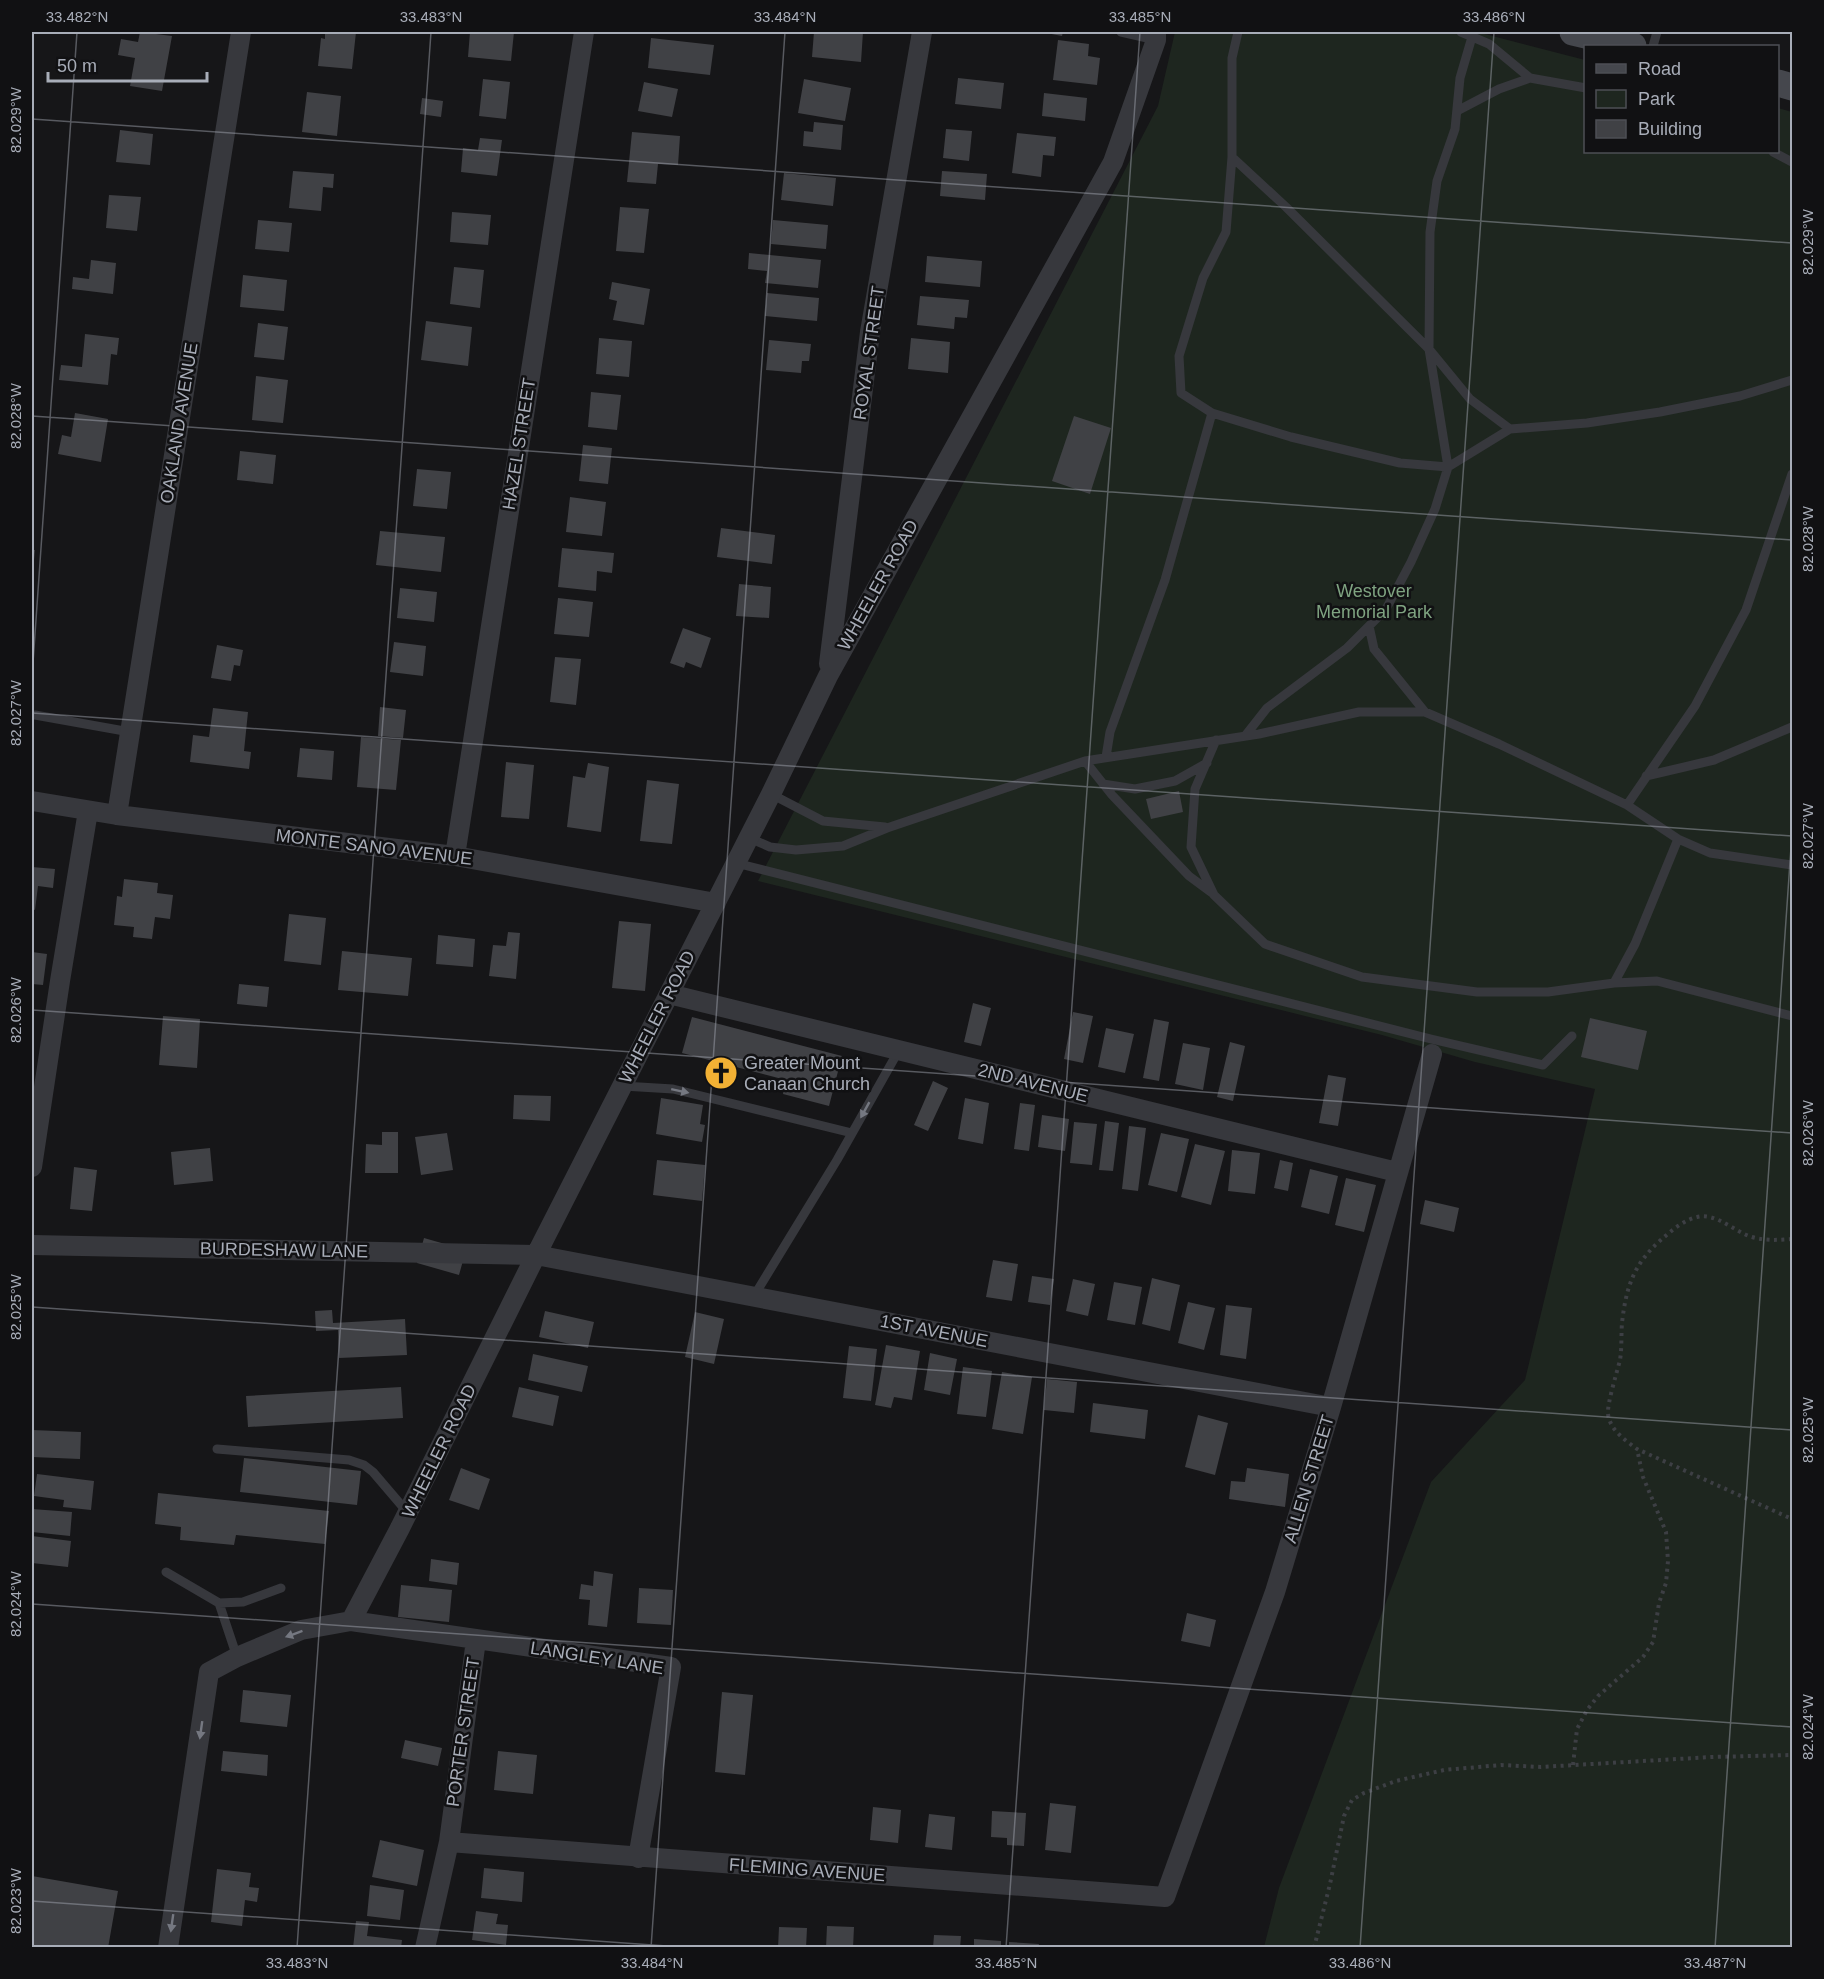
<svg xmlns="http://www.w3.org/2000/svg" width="1824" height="1979" viewBox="0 0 1824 1979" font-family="Arial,sans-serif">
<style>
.green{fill:#1e261f}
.building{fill:#404145}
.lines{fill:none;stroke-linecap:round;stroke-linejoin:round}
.path{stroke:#3d3f44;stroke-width:4;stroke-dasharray:3 4.5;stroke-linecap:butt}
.lane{stroke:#37383d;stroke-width:9}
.street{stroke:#37383d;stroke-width:20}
.secondary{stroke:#45474d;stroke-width:27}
.oneway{fill:#757881}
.ticks{fill:none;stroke:#a8adb8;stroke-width:1.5;stroke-opacity:0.45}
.labels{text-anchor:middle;stroke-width:5;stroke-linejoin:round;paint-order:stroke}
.street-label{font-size:18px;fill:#a8adb8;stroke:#111113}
.park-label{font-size:18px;fill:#7fa381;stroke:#111113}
.poi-label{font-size:18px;fill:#a8adb8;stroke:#111113;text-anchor:start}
.neatline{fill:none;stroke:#a8adb8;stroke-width:2}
.ticks-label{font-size:15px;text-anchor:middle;fill:#a8adb8}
</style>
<rect width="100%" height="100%" fill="#161618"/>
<path class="green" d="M1175 32H1477L1585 60 1586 152H1778V108L1792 112V1947H1264L1279 1888 1431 1482 1525 1380 1595 1089 1475 1062 1382 1035 758 881 1158 106Z"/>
<path class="building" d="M140 32 172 36 162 91 130 86 135 58 118 55 121 39 138 42Z
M325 32H356L352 69 318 66 321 38 325 39Z
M470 32H514L511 61 468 57Z
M814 32H863L861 62 812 57Z
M1041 32H1063L1062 36Z
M651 38 714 45 710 75 648 68Z
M1058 40 1089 44 1088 56 1100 58 1097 85 1053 80Z
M958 78 1004 83 1001 109 955 104Z
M483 79 510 82 506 119 479 116Z
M804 79 851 88 845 121 798 113Z
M644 82 678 89 672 117 638 111Z
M307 92 341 96 337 136 302 132Z
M1044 93 1087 98 1085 121 1042 116Z
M422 98 443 101 441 117 420 114Z
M814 122 843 125 841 150 803 146 804 131 813 132Z
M946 129 972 131 969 161 943 158Z
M120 130 153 134 150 165 116 162Z
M632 132 680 136 678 165 658 164 656 184 627 182Z
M1017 133 1056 137 1054 156 1043 155 1041 177 1012 173Z
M480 138 502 140 497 176 461 172 463 148 478 150Z
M293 171 334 174 333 188 323 187 321 211 289 208Z
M942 171 987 174 985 200 940 196Z
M784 173 836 178 833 206 781 200Z
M109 195 141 197 137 231 106 228Z
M620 207 649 209 644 253 616 251Z
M452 212 491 215 488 245 450 242Z
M258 220 292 223 289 252 255 249Z
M773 220 828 225 826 249 771 244Z
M749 253 821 260 818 288 765 283 767 271 748 269Z
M927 256 982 261 980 287 925 282Z
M91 260 116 263 113 294 72 289 73 277 89 279Z
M454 267 484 270 480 308 450 304Z
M243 275 287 280 284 311 240 307Z
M612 282 650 289 644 325 613 320 617 301 609 299Z
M767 293 819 298 817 321 765 316Z
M920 296 969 300 967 318 955 317 954 329 917 325Z
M426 321 472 327 468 366 421 360Z
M258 323 288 327 284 360 254 357Z
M85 334 119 338 117 355 111 354 108 385 59 380 61 365 82 367Z
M599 338 632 341 629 377 596 374Z
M911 338 950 342 948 373 908 369Z
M769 340 811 344 809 361H802L801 373 766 370Z
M256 376 288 380 283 423 252 420Z
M591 392 621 395 617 430 588 427Z
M75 413 108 419 101 462 58 454 62 435 71 437Z
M1074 416 1111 428 1090 494 1052 481Z
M583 445 612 448 608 484 579 481Z
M240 451 276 455 273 484 237 480Z
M417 469 451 472 447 509 413 506Z
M570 497 606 502 602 536 566 532Z
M721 528 775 535 772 564 717 557Z
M380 531 445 537 441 572 376 565Z
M562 548 614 553 612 573 597 571 596 591 558 587Z
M32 550H35L33 570 32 569Z
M739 584 771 587 769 618 736 616Z
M400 588 437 592 434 622 397 618Z
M558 598 593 602 589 637 554 634Z
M683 628 711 638 701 668 686 662 684 668 670 663Z
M394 642 426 646 423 676 390 672Z
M217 645 243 650 240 666 234 665 231 681 211 678Z
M555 657 581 659 576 705 550 702Z
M380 707 406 710 403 738 378 736Z
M213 708 248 712 244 751 251 752 249 769 190 762 193 735 209 737Z
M361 737 401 740 396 790 357 787Z
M300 748 334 751 332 780 297 777Z
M506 762 534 765 529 819 501 817Z
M588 763 609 767 601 832 567 827 573 776 585 778Z
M647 780 679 784 672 844 640 841Z
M1179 791 1183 812 1151 819 1146 799Z
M32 867 55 869 53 888 38 886 35 910 32 909Z
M124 879 158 883 157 893 173 895 170 919 155 917 152 939 133 937 134 927 114 925 117 896 122 897Z
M289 914 326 918 321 965 284 961Z
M619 921 651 924 645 991 612 988Z
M508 932 520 933 516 979 489 976 493 945 506 946Z
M438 935 475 939 473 967 436 964Z
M342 951 412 958 408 996 338 990Z
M32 952 47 954 43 985 32 984Z
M239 984 269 987 267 1007 237 1004Z
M973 1003 991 1008 981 1046 964 1042Z
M1073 1012 1093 1016 1083 1063 1064 1059Z
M163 1016 200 1019 197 1068 159 1065Z
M692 1017 842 1056 829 1106 783 1094 786 1080 682 1053Z
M1590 1018 1647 1031 1638 1070 1581 1057Z
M1154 1019 1169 1022 1159 1081 1143 1078Z
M1106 1028 1134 1034 1125 1073 1098 1067Z
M1230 1042 1245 1046 1233 1101 1217 1097Z
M1183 1043 1210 1048 1203 1090 1175 1084Z
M1328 1075 1346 1078 1338 1126 1319 1123Z
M933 1081 948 1088 928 1131 914 1125Z
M514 1095 551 1096 550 1121 513 1119Z
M661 1098 703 1105 700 1124 705 1125 702 1142 656 1134Z
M965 1098 989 1103 983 1144 958 1139Z
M1020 1103 1035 1105 1029 1151 1014 1149Z
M1042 1115 1069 1119 1065 1151 1038 1147Z
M1105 1121 1119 1123 1113 1171 1099 1170Z
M1074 1122 1097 1124 1092 1165 1070 1163Z
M1129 1126 1146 1128 1138 1191 1122 1189Z
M382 1132H398V1173H365L366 1144 382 1145Z
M447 1133 453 1170 421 1175 415 1137Z
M1161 1133 1189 1139 1177 1192 1148 1185Z
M1195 1144 1225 1151 1211 1205 1181 1197Z
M210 1148 213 1181 174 1185 171 1152Z
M1232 1150 1260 1153 1255 1194 1228 1191Z
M657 1160 705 1165 702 1201 653 1195Z
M1280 1160 1293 1163 1288 1191 1274 1188Z
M74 1167 97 1170 92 1211 70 1209Z
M1310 1169 1338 1176 1329 1214 1301 1207Z
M1346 1178 1376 1185 1364 1232 1335 1225Z
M1425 1200 1459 1208 1454 1232 1420 1224Z
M424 1238 466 1250 459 1275 417 1263Z
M993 1260 1018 1264 1012 1301 986 1297Z
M1032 1276 1054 1279 1050 1305 1028 1302Z
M1152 1278 1180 1285 1170 1331 1142 1324Z
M1073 1279 1095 1284 1088 1316 1066 1311Z
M1114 1282 1142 1287 1135 1325 1107 1320Z
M1188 1302 1215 1308 1204 1350 1178 1343Z
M1226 1305 1252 1308 1246 1359 1220 1355Z
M332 1310 333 1323 405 1319 407 1355 339 1358 338 1330 316 1331 315 1311Z
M545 1311 594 1322 588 1348 539 1337Z
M695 1312 724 1319 714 1364 685 1357Z
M886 1345 920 1351 912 1400 894 1397 891 1408 875 1405Z
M849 1346 877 1349 871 1401 843 1398Z
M930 1353 957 1359 950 1395 924 1390Z
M533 1354 588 1366 582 1392 528 1380Z
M963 1367 992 1371 986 1417 957 1414Z
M1002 1372 1032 1377 1023 1434 992 1429Z
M1047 1379 1077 1382 1074 1413 1044 1410Z
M401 1387 403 1418 248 1427 246 1396Z
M519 1387 559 1396 553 1426 512 1417Z
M1093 1403 1148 1410 1145 1439 1090 1432Z
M1198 1415 1228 1423 1215 1475 1185 1467Z
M32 1430 81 1432 80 1459 32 1457Z
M244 1458 361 1471 357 1505 240 1492Z
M461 1468 490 1479 479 1510 449 1500Z
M1247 1468 1289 1474 1285 1507 1229 1499 1231 1481 1245 1482Z
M37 1474 94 1481 91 1510 63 1507 64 1500 34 1496Z
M158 1493 329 1511 325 1544 236 1535 234 1545 180 1540 181 1527 155 1524Z
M32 1509 72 1512 70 1536 32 1532Z
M32 1536 71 1541 68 1567 32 1563Z
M431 1559 459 1563 457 1585 429 1581Z
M594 1571 613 1574 607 1627 588 1625 590 1600 579 1599 581 1584 593 1586Z
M401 1585 452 1590 449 1622 398 1617Z
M639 1588 673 1590 671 1625 637 1623Z
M1187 1613 1216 1620 1210 1647 1181 1641Z
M243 1690 291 1695 287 1727 240 1722Z
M722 1692 753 1695 745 1775 715 1772Z
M405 1740 442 1748 438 1766 401 1758Z
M223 1751 268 1755 267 1776 221 1771Z
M498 1751 537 1755 533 1794 494 1790Z
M1050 1803 1076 1806 1071 1853 1045 1850Z
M873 1807 901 1810 898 1843 870 1840Z
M992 1811 1026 1813 1024 1846 1007 1845V1838L991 1837Z
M929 1814 955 1817 952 1850 925 1847Z
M380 1840 424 1850 417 1886 372 1877Z
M484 1868 524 1872 522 1902 481 1898Z
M217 1869 251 1873 249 1887 259 1888 257 1902 245 1900 242 1926 211 1922Z
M32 1876 118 1891 108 1948H32Z
M370 1885 404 1890 400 1920 367 1916Z
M476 1911 498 1914 496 1924 508 1925 506 1945 472 1940Z
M356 1921 369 1922 367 1936 402 1940 401 1948H353Z
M827 1926 854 1927 853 1948H826Z
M779 1927 807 1928 806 1948H778Z
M934 1935 961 1936 960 1948H933Z
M974 1939 1001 1941V1948H974Z
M1009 1942 1039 1944 1038 1948H1009Z"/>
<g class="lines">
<path class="path" d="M1792 1239C1778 1240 1766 1241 1752 1237 1735 1232 1715 1212 1697 1217 1684 1220 1672 1230 1662 1239 1634 1263 1626 1287 1622 1323 1621 1335 1622 1348 1620 1360 1617 1372 1607 1404 1608 1414 1610 1430 1625 1440 1637 1449L1792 1519
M1573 1765 1577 1729 1587 1710 1598 1696 1643 1657 1653 1642 1659 1603 1666 1583 1668 1561 1666 1532 1643 1477 1637 1449
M1314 1948 1330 1884 1344 1816 1352 1800 1364 1793 1396 1781 1444 1770 1501 1765 1541 1767 1712 1757 1792 1755"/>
<path class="lane" d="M1121 32 1156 40
M1238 32 1232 58V157L1226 232 1203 278 1179 356 1181 393 1212 413 1291 437 1400 463 1448 467 1510 429 1587 423 1660 412 1740 396 1792 380
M1461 32 1489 44 1530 78 1586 88
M1653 46 1657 32
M1457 111 1499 89 1530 78
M1773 152 1792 162
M1232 157 1286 207 1429 349 1470 399 1510 429
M1369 626 1374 649 1425 712
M35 715 130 732
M1245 736 1267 708 1347 648 1386 609 1411 562 1435 509 1448 467 1429 349 1430 232 1437 181 1455 129 1460 78 1472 37
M1216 740 1195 789 1191 847 1214 895 1265 944 1362 977 1477 992H1548L1614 983 1657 981 1792 1016
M1106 757 1110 732 1165 580 1212 413
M1085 761 1112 795 1189 876 1212 893
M1646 776 1714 760 1792 727
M1103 784 1135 789 1175 781 1207 763
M771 794 823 821 885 827
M1627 805 1695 706 1746 610 1792 474
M747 837 770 847 796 850 843 846 887 828 1085 761 1259 734 1359 712H1425L1499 744 1627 805 1678 839 1710 853 1792 865
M736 863 1431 1039 1543 1065 1572 1036
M1614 983 1635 944 1678 839
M623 1086 673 1089 852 1133
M754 1296 837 1160 899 1050
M217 1449 349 1460 364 1465 373 1472 408 1513
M166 1572 219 1603 237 1657
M219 1603 243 1602 281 1588"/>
<path class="street" d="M829 664 870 332 922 32
M32 801 117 815 455 856 716 903
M117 815 241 32
M455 856 584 32
M669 994 1397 1172
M32 1167 60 981 88 811
M32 1245 536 1255 1331 1407
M351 1621 400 1528 536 1255 771 794 828 676 1113 162 1156 40V32
M449 1842 1165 1897 1275 1592 1331 1407 1432 1054
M168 1948 209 1672 237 1657 301 1630 351 1621 671 1667 638 1858
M425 1948 449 1842 476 1640"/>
<path class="secondary" d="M1573 32 1633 46
M1778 83 1792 87"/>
</g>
<defs><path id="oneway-solid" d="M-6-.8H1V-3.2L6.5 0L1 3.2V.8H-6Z" transform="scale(1.5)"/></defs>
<g class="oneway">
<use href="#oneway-solid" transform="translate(680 1091) rotate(12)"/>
<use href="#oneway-solid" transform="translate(865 1110) rotate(119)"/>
<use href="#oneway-solid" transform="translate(294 1634) rotate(160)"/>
<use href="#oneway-solid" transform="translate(201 1730) rotate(98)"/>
<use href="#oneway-solid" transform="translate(172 1923) rotate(98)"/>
</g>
<path class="ticks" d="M32 119 1792 243M32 416 1792 540M32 677 77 32M32 713 1792 836M32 1010 1792 1133M32 1307 1792 1430M32 1604 1792 1727M32 1901 695 1948M297 1948 431 32M651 1948 785 32M1006 1948 1140 32M1360 1948 1494 32M1715 1948 1792 833"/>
<defs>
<symbol id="church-disc" viewBox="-11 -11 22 22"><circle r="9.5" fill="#f2b134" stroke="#111113"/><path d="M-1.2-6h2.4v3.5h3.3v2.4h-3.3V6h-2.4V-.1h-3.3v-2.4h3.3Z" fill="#111"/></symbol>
</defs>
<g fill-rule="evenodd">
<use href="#church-disc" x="702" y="1054" width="38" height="38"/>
</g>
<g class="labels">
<g class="street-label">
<text transform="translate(869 353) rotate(-82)" y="6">ROYAL STREET</text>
<text transform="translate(179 423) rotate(-81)" y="6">OAKLAND AVENUE</text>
<text transform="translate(519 444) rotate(-81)" y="6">HAZEL STREET</text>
<text transform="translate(878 585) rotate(-61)" y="6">WHEELER ROAD</text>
<text transform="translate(374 847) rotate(7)" y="6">MONTE SANO AVENUE</text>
<text transform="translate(657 1017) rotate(-63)" y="6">WHEELER ROAD</text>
<text transform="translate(1033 1083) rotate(14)" y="6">2ND AVENUE</text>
<text transform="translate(284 1250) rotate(1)" y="6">BURDESHAW LANE</text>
<text transform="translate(934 1331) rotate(11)" y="6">1ST AVENUE</text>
<text transform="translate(439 1451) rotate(-64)" y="6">WHEELER ROAD</text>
<text transform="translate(1309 1479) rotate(-73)" y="6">ALLEN STREET</text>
<text transform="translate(597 1658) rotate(9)" y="6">LANGLEY LANE</text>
<text transform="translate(463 1732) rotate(-82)" y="6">PORTER STREET</text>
<text transform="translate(807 1870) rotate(4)" y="6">FLEMING AVENUE</text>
</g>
<g class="park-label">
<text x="1374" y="597">Westover<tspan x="1374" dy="21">Memorial Park</tspan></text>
</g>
<g class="poi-label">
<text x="744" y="1069">Greater Mount<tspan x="744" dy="21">Canaan Church</tspan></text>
</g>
</g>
<rect width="1824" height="1979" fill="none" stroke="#111113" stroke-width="66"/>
<rect x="1584" y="45" width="195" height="108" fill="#111113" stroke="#4d4f55" stroke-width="1.5"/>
<rect x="1596" y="64" width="30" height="9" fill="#45474d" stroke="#4d4f55" stroke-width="1.5"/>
<text x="1638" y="75" font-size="18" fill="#a8adb8">Road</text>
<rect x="1596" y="90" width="30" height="18" fill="#1e261f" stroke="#4d4f55" stroke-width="1.5"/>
<text x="1638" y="105" font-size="18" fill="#a8adb8">Park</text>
<rect x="1596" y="120" width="30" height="18" fill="#404145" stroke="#4d4f55" stroke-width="1.5"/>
<text x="1638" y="135" font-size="18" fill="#a8adb8">Building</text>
<path d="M48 72v9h159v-9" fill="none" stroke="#a8adb8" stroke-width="3"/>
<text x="57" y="72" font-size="18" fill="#a8adb8" stroke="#111113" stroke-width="4.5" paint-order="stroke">50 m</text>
<rect x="33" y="33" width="1758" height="1913" class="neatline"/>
<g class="ticks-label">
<text x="77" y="22">33.482°N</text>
<text x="431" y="22">33.483°N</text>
<text x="785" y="22">33.484°N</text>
<text x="1140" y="22">33.485°N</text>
<text x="1494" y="22">33.486°N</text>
<text transform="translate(16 120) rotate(-90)" y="5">82.029°W</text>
<text transform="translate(1808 242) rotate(-90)" y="5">82.029°W</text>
<text transform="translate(16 416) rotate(-90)" y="5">82.028°W</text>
<text transform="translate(1808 539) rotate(-90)" y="5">82.028°W</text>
<text transform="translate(16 713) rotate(-90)" y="5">82.027°W</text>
<text transform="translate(1808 836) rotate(-90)" y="5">82.027°W</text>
<text transform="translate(16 1010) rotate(-90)" y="5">82.026°W</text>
<text transform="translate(1808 1133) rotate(-90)" y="5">82.026°W</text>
<text transform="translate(16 1307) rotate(-90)" y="5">82.025°W</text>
<text transform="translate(1808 1430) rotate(-90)" y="5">82.025°W</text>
<text transform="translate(16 1604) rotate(-90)" y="5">82.024°W</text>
<text transform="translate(1808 1727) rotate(-90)" y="5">82.024°W</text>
<text transform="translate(16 1901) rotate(-90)" y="5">82.023°W</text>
<text x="297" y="1968">33.483°N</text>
<text x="652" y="1968">33.484°N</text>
<text x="1006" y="1968">33.485°N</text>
<text x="1360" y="1968">33.486°N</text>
<text x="1715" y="1968">33.487°N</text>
</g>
</svg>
